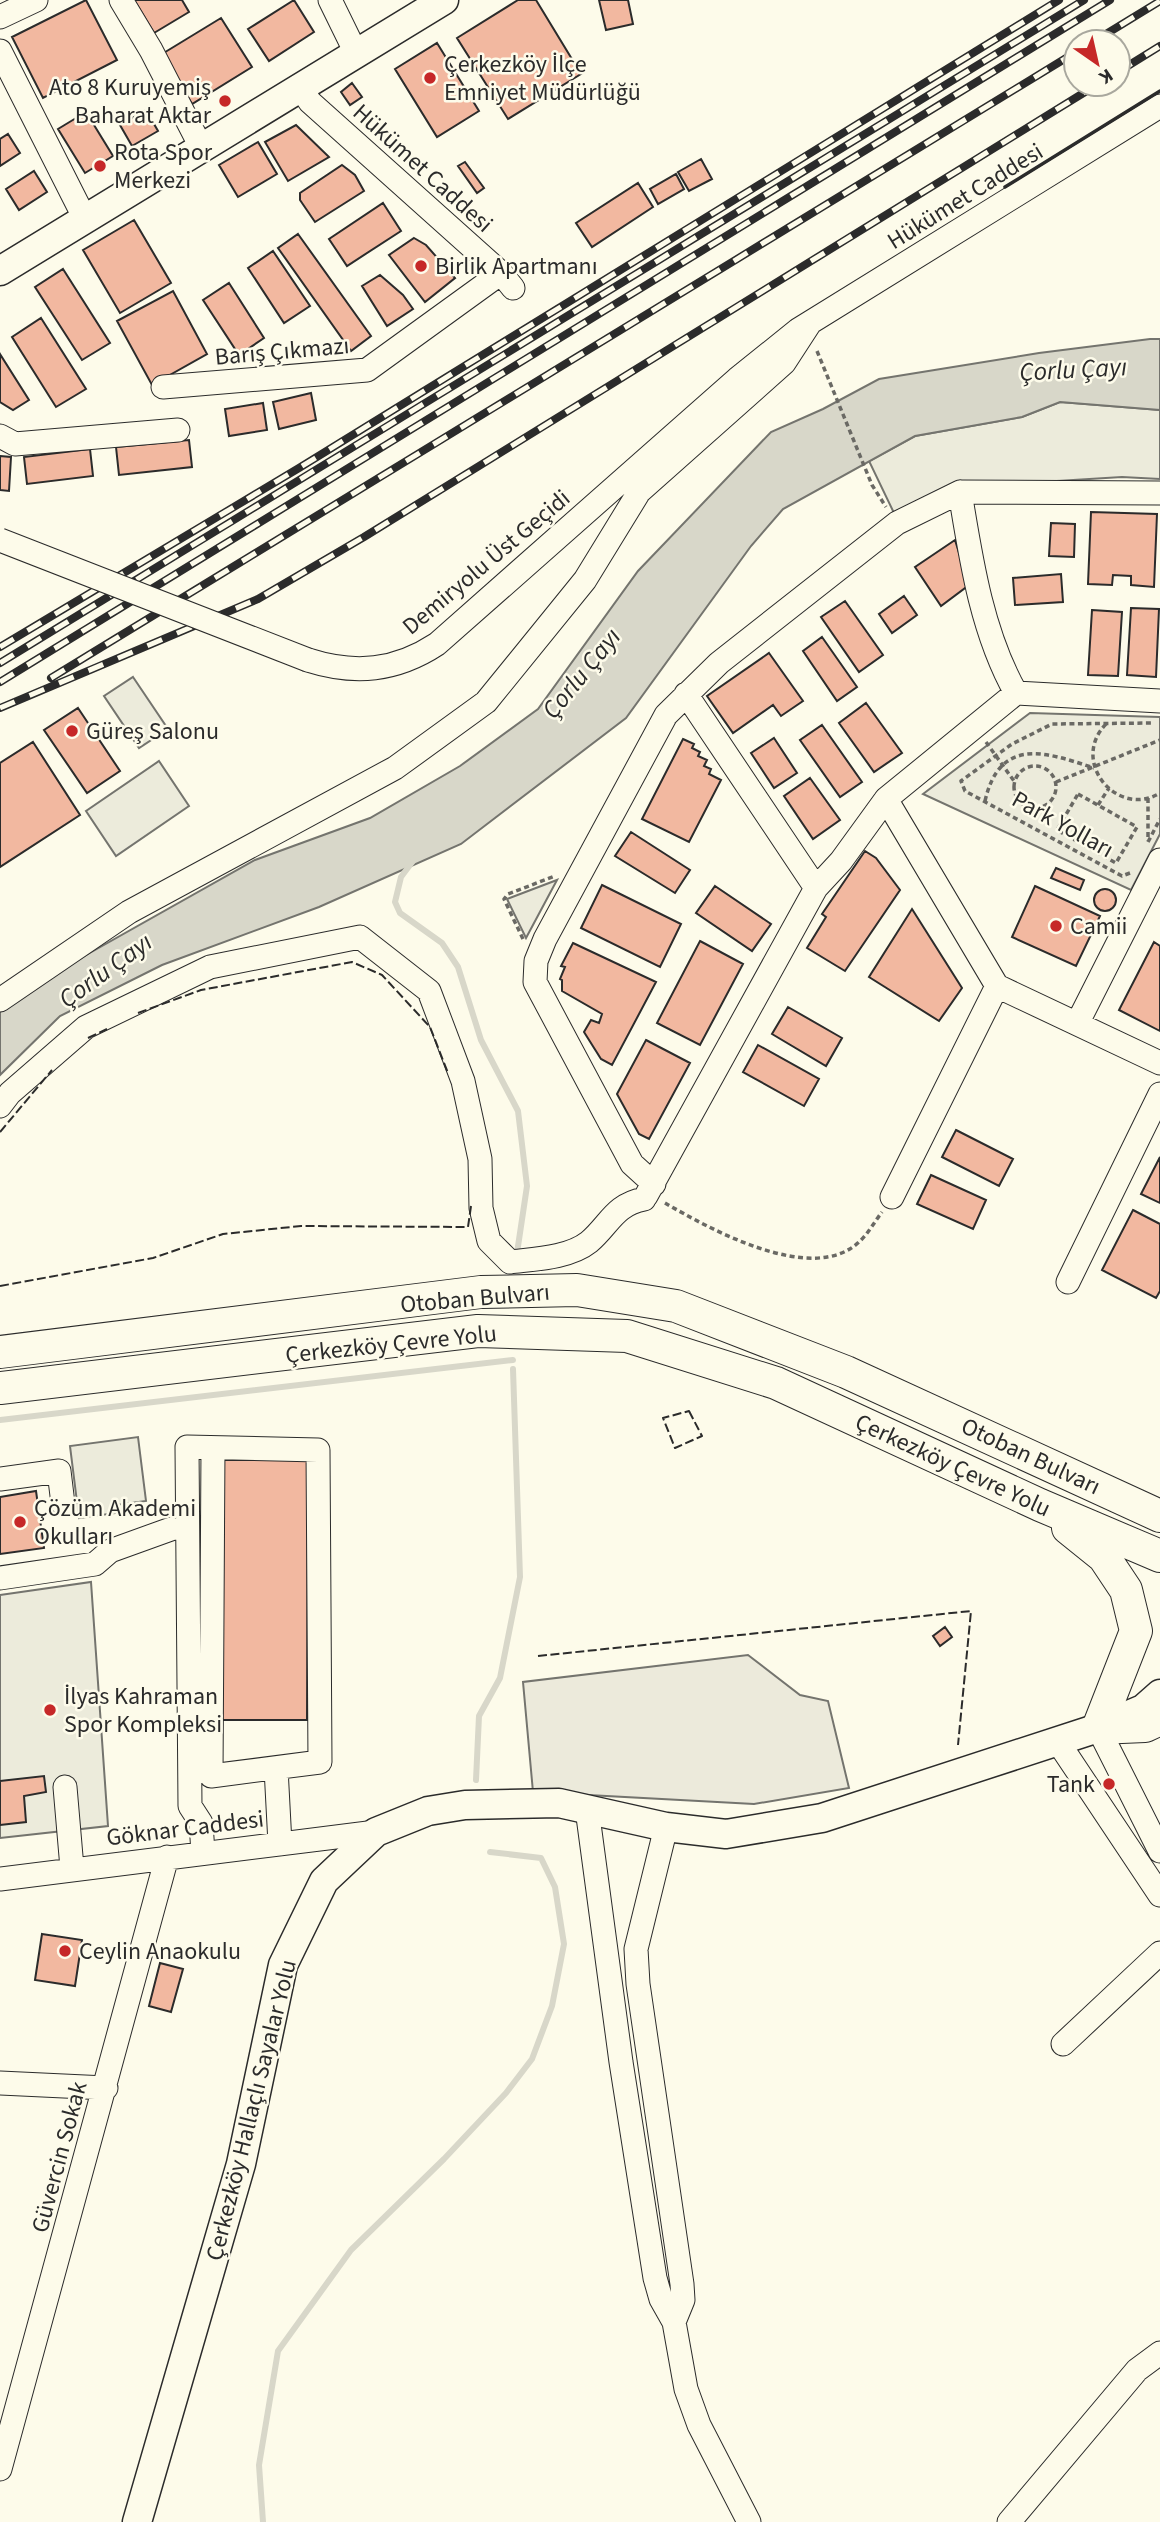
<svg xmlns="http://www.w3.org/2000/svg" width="1160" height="2522" viewBox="0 0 1160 2522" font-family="'Source Sans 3',sans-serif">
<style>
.green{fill:#ecebdb;stroke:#74746e;stroke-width:2}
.parking{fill:#eceadb;stroke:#74746e;stroke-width:2}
.water{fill:#d8d7c9;stroke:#74746e;stroke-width:2}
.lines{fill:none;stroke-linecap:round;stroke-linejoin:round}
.stream{stroke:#d8d7c9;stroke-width:6}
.building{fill:#f2b8a0;stroke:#2b2b2b;stroke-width:2}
.minor-casing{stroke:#2b2b2b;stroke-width:25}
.major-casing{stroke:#2b2b2b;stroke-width:31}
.highway-casing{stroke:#2b2b2b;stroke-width:34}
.path{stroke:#6a6964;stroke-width:3.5;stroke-dasharray:5 3.5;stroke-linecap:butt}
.minor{stroke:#fdfbea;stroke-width:23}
.major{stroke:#fdfbea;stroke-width:28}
.highway{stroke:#fdfbea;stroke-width:32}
.rail-casing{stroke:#2b2b2b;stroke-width:8}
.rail{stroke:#fdfbea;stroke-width:5;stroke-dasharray:16;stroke-linecap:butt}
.minor-bridge-casing{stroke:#2b2b2b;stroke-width:25;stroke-linecap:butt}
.minor-bridge{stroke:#fdfbea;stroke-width:23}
.fence{stroke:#2b2b2b;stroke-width:2;stroke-dasharray:9 3.5;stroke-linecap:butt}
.wall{stroke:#2b2b2b;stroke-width:3.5}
.poi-dot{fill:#c62828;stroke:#fdfbea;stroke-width:2.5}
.labels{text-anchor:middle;stroke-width:5;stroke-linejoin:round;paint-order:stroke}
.poi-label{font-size:24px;fill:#2b2b2b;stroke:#fdfbea;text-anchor:start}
.street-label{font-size:24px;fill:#2b2b2b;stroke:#fdfbea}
.water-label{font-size:26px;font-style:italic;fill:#2b2b2b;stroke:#fdfbea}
</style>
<rect width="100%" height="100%" fill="#fdfbea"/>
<path class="green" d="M1060 402 1160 410V479L1122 477 1009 484 894 513 869 461 915 436 1022 417Z
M133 677 168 729 139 748 104 696Z
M1030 713 1160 717V834L1131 890 923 794Z
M159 761 189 806 116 856 86 811Z
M557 880 526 938 507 899Z
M138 1437 146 1501 115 1505 116 1513 79 1518 70 1446Z
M91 1582 108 1826 0 1838V1595Z"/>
<path class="parking" d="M748 1655 800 1695 828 1701 849 1788 754 1804 533 1792 523 1682Z"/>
<path class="water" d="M1150 339H1160V410L1060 402 1022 417 915 436 783 509 751 546 626 718 461 844 319 907 162 965 60 1016 0 1075V1012L47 977 255 860 370 818 460 766 538 709 638 571 771 432 823 409 879 379 1039 353Z"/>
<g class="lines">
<path class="stream" d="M413 861 401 877 395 902 400 913 442 943 458 967 481 1040 518 1111 527 1186 517 1253
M0 1420 513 1360
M476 1780 479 1716 500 1678 520 1577 513 1369
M263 2522 259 2465 278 2351 351 2250 444 2159 506 2093 532 2059 552 2006 564 1944 555 1887 541 1858 490 1852"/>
</g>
<path class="building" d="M86 0 117 60 43 98 12 37Z
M134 0H182L189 12 154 33Z
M294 0 314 32 269 61 248 29Z
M518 0H536L581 74 508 119 457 38Z
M599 0H628L633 24 606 30Z
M221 18 252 67 192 104 162 54Z
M437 43 479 111 437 137 395 69Z
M352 83 362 97 350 105 341 92Z
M146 110 158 131 132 146 120 125Z
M86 112 113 156 85 173 58 129Z
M296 125 329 157 288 181 265 142Z
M8 134 20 153 0 166V139Z
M258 142 277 174 238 197 219 165Z
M701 159 712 179 689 191 678 172Z
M465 162 484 188 477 193 458 166Z
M342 165 355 175 364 191 315 222 300 200V193Z
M34 171 47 192 19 210 6 189Z
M676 174 684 189 658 204 650 189Z
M638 183 653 207 592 247 576 223Z
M383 203 401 231 347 266 329 239Z
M134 220 171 283 120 313 83 250Z
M298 234 371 336 351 351 278 248Z
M414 238 426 245 455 278 425 302 389 255Z
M273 251 310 306 284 323 248 268Z
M63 269 110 343 82 360 35 287Z
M380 275 403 295 413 309 387 326 362 286Z
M229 283 264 338 239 355 203 300Z
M173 291 207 354 152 385 117 321Z
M41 318 86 389 56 407 12 337Z
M0 354 29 400 13 410 0 402Z
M311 393 316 420 279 429 273 402Z
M263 403 267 430 229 436 225 409Z
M189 440 192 467 119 475 116 447Z
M90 449 93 476 27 484 24 457Z
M0 456 11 457 9 491 0 490Z
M1091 512 1157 514 1154 587 1131 585V576L1113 575 1112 585 1088 584Z
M1051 523 1075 524 1074 557 1049 556Z
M955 540 969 585 941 606 915 567Z
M1061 574 1063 602 1015 605 1013 578Z
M904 596 917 615 892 633 879 614Z
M845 601 883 655 859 672 821 617Z
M1131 608 1159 609 1156 677 1127 675Z
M1092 610 1122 612 1118 676 1088 675Z
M822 637 857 687 837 701 803 651Z
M769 653 803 701 781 716 773 705 733 733 707 696Z
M866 703 902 753 874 772 839 723Z
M78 708 120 771 87 793 44 730Z
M822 725 862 782 840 797 800 740Z
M774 738 797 773 774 788 751 753Z
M683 739 694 744 692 748 700 752 698 756 707 760 704 766 711 769 709 774 721 780 689 842 642 819Z
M33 742 80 815 0 867V763Z
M810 778 840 820 813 839 784 796Z
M631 832 690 870 675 893 615 856Z
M865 851 876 858 900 890 845 971 807 948 826 917 822 914Z
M1056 868 1084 880 1080 890 1051 878Z
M602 885 681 924 660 967 581 928Z
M715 886 771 924 752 951 696 913Z
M1035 886 1100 916 1076 966 1012 937Z
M1094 900a11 11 0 1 1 22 0a11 11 0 1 1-22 0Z
M912 909 962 988 939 1021 869 977Z
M700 941 743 964 700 1045 657 1023Z
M1154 942 1160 946V1031L1119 1010Z
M573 943 656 982 612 1065 601 1059 584 1032 591 1020 599 1023 602 1014 562 991V980L560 979 565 967 561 966Z
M788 1007 842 1038 826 1066 772 1034Z
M646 1040 690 1063 649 1139 639 1134 617 1094Z
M758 1045 819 1079 804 1106 743 1072Z
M956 1130 1013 1159 999 1186 942 1157Z
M1160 1157V1203L1141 1194Z
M931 1175 986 1200 973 1229 917 1204Z
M1133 1210 1160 1224V1291L1156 1298 1102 1270Z
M217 1460H308L307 1720H216Z
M36 1491 44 1548 0 1554V1497Z
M945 1627 952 1637 940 1646 933 1636Z
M44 1776 46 1792 24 1796 26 1822 0 1825V1781Z
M42 1934 82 1940 75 1986 35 1980Z
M160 1963 183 1969 171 2012 149 2006Z"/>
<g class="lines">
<defs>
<path id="minor" d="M121 0 151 50 201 147
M330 0 355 51
M0 17 36 0
M0 51 84 217
M299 86 310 102 501 273 513 288
M163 387 367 370 501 273
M0 436 15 444 178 430
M960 492C971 560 982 633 1016 693
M308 660C355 675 396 671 437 644L737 379 798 330 1160 106
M686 694 816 888
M997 986 886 799 1016 693 1160 701
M0 1000 129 912 395 768 486 702 585 580 639 492 784 363 810 323
M1078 1022 1160 860
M0 1106 10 1093 86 1027 210 967 360 937 429 991 463 1081 480 1159 481 1208 489 1241 510 1262C534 1259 569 1258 589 1242 610 1224 614 1205 644 1199
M654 1184 632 1164 535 982 536 961 545 939 666 715 719 663 897 523 960 492 1160 493
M646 1196 816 888 841 861 886 799
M892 1197 997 986 1160 1063
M1068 1282 1160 1094
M0 1479 59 1471 63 1504
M0 1578 95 1564 110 1551 171 1529
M1098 1728 1160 1851
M1058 1742 1160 1895
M276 1768 280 1844
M65 1787 72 1868
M587 1809 621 2062 655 2278 661 2299 674 2322 686 2389 699 2425 749 2522
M666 1827 636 1949 638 1984 682 2284 683 2300 674 2322
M203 1853 201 1823 190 1806 187 1447 318 1450 320 1762 211 1776 213 1448
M0 1879 376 1832
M1063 2044 1160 1953
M0 2083 106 2088
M0 2469 167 1857
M1009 2522 1137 2370 1160 2353"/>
<path id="major" d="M0 271 444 0
M137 2522 241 2164 283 1965 324 1881 376 1832 428 1811 465 1805 559 1803 666 1827 726 1834 822 1818 1098 1728 1143 1709 1160 1694"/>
<path id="highway" d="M0 1352 481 1292 577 1290 676 1306 846 1372 1160 1516
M0 1388 478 1331 627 1336 776 1383 1040 1505 1160 1556
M1068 1528 1104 1557 1126 1590 1136 1631 1098 1728 1145 1726 1160 1719"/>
</defs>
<use href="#minor" class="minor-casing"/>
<use href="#major" class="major-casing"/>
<use href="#highway" class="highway-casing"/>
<path class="path" d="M817 351 872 485 886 507
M1106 724C1069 762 1118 819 1160 793
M986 742 1014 781
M1014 787a21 21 0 1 1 42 0a21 21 0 1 1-42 0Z
M1056 782 1160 740
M1078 794 1137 827 1116 863 1057 830Z
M1148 798V841
M985 801C1000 736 1046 752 1094 768
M1098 805 1109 788
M1148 842 1160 819
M1130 873 1122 876 965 791 961 781 1012 744 1052 724 1151 723
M523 939 504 899 508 894 555 876
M665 1203C710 1229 812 1286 859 1242 868 1234 875 1221 882 1212"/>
<use href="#minor" class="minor"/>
<use href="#major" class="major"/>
<use href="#highway" class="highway"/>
<defs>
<path id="rail" d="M1093 42 1160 1
M1118 72 1160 46
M0 647 299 468 1059 0
M0 663 1084 0
M51 678 1076 52
M0 682 1110 0
M0 708 258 599 364 537 1098 84"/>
</defs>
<use href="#rail" class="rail-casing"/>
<use href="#rail" class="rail"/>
<defs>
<path id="minor-bridge" d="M0 540 308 660"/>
</defs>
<use href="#minor-bridge" class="minor-bridge-casing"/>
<use href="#minor-bridge" class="minor-bridge"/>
<path class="fence" d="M138 1013 201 990 352 962 382 975 430 1027 448 1073
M88 1038 107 1029
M0 1132 52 1070
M0 1286 153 1258 223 1234 301 1226 468 1227 471 1206
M689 1411 702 1436 675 1448 663 1418Z
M538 1656 971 1611 958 1745"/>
<path class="wall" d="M1005 187 1160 91"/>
</g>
<g class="poi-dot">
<circle cx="430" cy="78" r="7"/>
<circle cx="225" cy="101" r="7"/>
<circle cx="100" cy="166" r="7"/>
<circle cx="421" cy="266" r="7"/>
<circle cx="72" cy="731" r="7"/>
<circle cx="1056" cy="926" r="7"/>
<circle cx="20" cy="1522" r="7"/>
<circle cx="50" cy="1710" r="7"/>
<circle cx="1109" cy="1784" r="7"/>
<circle cx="65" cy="1951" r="7"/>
</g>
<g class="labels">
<g class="poi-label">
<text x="444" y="72">Çerkezköy İlçe<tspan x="444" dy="28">Emniyet Müdürlüğü</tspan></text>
<text x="211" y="95" text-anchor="end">Ato 8 Kuruyemiş<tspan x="211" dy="28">Baharat Aktar</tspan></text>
<text x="114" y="160">Rota Spor<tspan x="114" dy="28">Merkezi</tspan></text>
<text x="435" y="274">Birlik Apartmanı</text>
<text x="86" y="739">Güreş Salonu</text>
<text x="1070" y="934">Camii</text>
<text x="34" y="1516">Çözüm Akademi<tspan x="34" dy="28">Okulları</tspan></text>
<text x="64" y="1704">İlyas Kahraman<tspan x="64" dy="28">Spor Kompleksi</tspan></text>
<text x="1095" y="1792" text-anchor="end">Tank</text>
<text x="79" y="1959">Ceylin Anaokulu</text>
</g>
<g class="street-label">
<text transform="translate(423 168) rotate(42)" y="8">Hükümet Caddesi</text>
<text transform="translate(965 196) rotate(-32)" y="8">Hükümet Caddesi</text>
<text transform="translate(282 351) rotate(-5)" y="8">Barış Çıkmazı</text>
<text transform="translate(486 562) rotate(-40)" y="8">Demiryolu Üst Geçidi</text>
<text transform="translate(1063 824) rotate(29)" y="8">Park Yolları</text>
<text transform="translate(475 1298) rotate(-5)" y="8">Otoban Bulvarı</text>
<text transform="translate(391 1344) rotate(-6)" y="8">Çerkezköy Çevre Yolu</text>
<text transform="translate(1031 1456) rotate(25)" y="8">Otoban Bulvarı</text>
<text transform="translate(953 1465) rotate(25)" y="8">Çerkezköy Çevre Yolu</text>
<text transform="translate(185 1828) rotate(-7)" y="8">Göknar Caddesi</text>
<text transform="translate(251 2110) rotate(-76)" y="8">Çerkezköy Hallaçlı Sayalar Yolu</text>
<text transform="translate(59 2157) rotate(-75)" y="8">Güvercin Sokak</text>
</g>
<g class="water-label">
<text transform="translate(1073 369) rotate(-3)" y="9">Çorlu Çayı</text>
<text transform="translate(581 673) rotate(-51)" y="9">Çorlu Çayı</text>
<text transform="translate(105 970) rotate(-36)" y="9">Çorlu Çayı</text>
</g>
</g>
<g transform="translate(1097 63) rotate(146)"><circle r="33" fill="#fdfbea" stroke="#a9a89e" stroke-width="2"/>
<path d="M0-5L12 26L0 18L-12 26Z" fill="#c62828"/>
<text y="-10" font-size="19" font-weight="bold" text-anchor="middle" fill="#2b2b2b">K</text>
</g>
</svg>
